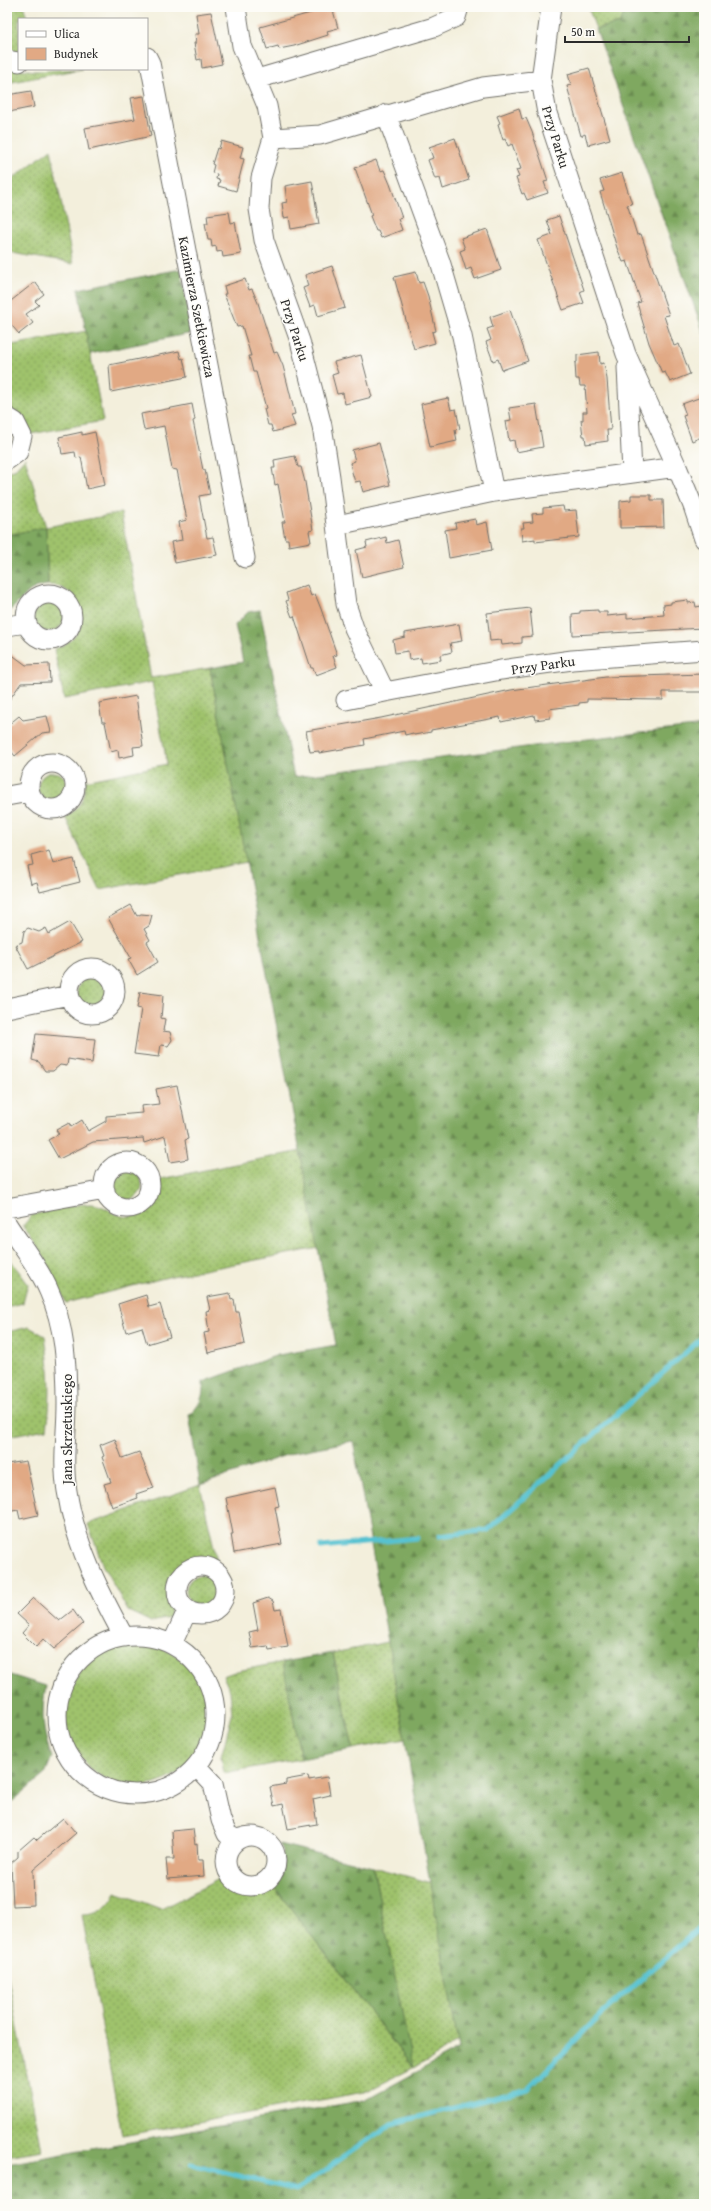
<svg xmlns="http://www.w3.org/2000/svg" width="711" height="2211" viewBox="0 0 711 2211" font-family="'Gentium Book Plus',serif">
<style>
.grass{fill:url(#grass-dots);stroke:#65764c}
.forest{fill:url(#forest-firs);stroke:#556a46}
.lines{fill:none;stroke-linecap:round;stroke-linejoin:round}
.stream{stroke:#57c2d1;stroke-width:5}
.building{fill:#e1a984}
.street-casing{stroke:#717069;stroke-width:21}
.street{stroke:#fff;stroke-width:19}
.labels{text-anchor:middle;stroke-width:3;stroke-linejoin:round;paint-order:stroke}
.street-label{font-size:14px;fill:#2b2b2b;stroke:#fdfcf7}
</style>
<defs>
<pattern id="grass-dots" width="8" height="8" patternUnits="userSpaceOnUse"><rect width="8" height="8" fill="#9fc26c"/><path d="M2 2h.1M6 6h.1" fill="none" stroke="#829e59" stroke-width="1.8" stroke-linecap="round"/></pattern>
<pattern id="forest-firs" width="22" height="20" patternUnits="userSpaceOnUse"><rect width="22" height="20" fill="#7fa860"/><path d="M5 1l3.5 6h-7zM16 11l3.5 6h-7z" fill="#68894f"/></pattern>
</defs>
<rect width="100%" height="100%" fill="#fdfcf7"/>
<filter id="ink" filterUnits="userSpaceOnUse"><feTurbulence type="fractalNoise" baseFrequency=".025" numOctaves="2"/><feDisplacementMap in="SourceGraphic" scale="8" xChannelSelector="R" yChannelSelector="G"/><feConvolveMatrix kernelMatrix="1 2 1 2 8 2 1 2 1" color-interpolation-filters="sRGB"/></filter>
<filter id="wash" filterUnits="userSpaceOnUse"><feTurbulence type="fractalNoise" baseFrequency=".012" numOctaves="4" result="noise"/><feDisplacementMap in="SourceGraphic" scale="16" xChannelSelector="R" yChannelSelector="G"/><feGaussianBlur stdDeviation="0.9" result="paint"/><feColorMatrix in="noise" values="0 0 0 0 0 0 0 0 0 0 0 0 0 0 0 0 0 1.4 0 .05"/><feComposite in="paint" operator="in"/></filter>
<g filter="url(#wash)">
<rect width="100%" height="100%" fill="#f3efdc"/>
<path class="grass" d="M10 7H24L27 19H19V56L7 47Z
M588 7H627L620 23 596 29Z
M7 67 35 71 82 69 7 83Z
M51 149 73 264 7 252V183Z
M86 331 103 421 31 434C26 420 20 414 7 409V346Z
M25 458 46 527 121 513 151 678 210 668 247 862 100 890 65 817C80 808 85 798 85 781L167 764 152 682 64 699 54 649C62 646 69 643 75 636 91 615 73 584 48 585L46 528 7 535V471L14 470Z
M34 617a15 15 0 1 1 30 0a15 15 0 1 1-30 0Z
M38 787a15 15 0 1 1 30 0a15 15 0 1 1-30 0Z
M77 992a15 15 0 1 1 30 0a15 15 0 1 1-30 0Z
M301 1151 319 1248 172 1276 66 1303 46 1260 23 1226 32 1215C51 1211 72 1204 90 1204 104 1204 110 1213 122 1216 145 1221 160 1200 160 1179Z
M112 1185a15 15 0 1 1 30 0a15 15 0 1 1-30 0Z
M7 1255 28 1284 23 1303 7 1307Z
M29 1327 45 1336C50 1369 52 1395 47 1429L7 1436V1332Z
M200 1485 217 1561C193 1556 170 1562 169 1591 169 1603 174 1604 169 1618L151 1622 128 1611 103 1566 88 1524Z
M186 1591a16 16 0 1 1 32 0a16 16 0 1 1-32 0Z
M388 1642 405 1739 353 1749 333 1653Z
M66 1715a71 71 0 1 1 142 0a71 71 0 1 1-142 0Z
M283 1662 301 1759 224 1773 221 1757 232 1715 230 1691 223 1676 237 1671Z
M373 1867 432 1883 458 2041 433 2058 365 2092 122 2136 82 1915C99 1915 109 1907 116 1892L161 1909 223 1877C237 1893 254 1897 272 1884L412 2067Z
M7 1973 42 2150 7 2156Z"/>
<path class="forest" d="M627 7H704V334L596 29 620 23Z
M181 269 192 333 90 354 78 289Z
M46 527 48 585C24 587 25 601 7 612V535Z
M260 610 294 777 603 737 704 726V2204H7V2164L365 2100 459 2049 353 1441 295 1452 200 1485 189 1415C200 1406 204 1396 203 1382L278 1355 336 1345 210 668 243 662 235 625 248 612Z
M333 1653 353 1749 301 1759 283 1662Z
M7 1674 46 1686C41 1712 42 1732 52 1757L45 1774 7 1806Z
M279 1844 373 1867 413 2068 272 1884C284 1872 286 1860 279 1844Z"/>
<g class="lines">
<path class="stream" d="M439 1536 488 1530 704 1336
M321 1547 418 1538
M191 2164 296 2190 391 2124 528 2089 601 2014 704 1924"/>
</g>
<g id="blocks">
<path class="building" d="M332 7 338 28 327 31 328 35 294 46 279 49 278 46 267 49 260 27Z
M211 12 222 64 202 68 201 59 197 60 194 43H196L195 34H199L196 14Z
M589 68 610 139 588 145 585 134 581 136 567 86 571 85 568 74Z
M31 91 34 107 9 112 7 95Z
M144 96 151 136 89 150 85 128 135 119 131 98Z
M519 108 522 119 526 118 532 132 548 181 544 182 548 193 527 200 524 193 522 194 516 178 519 177 516 170 521 169 512 144 508 146 505 139 503 140 498 124 500 123 497 116Z
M455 138 469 180 443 189 440 178 435 179 428 160 433 158 429 147Z
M221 141 243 147 240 158 244 159 236 191 218 186 220 180 216 179 217 174 212 173 214 165 212 164 217 148 219 149Z
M376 160 380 171 384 170 390 184 402 218 398 219 402 230 381 238 378 231H376L370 216 372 215 355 168Z
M622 173 632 204 627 205 629 210 637 235 641 234 669 315 664 316 674 346 679 344 690 374 670 382 665 372 662 373 649 343 637 303 641 302 627 261 623 262 617 248 600 192 604 191 600 180Z
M312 181 319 224 291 229 289 217 284 218 282 203 287 202 285 186Z
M229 212 231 223 235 222 241 254 223 257 222 251 217 252 216 246 212 247 211 240H208L205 223H208L207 215Z
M559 216 584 290 580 292 584 303 563 310 538 240 552 235 547 220Z
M487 229 501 270 475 279 471 268 466 270 460 251 465 249 461 238Z
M332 266 345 308 318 316 315 305 310 307 303 288 308 286 305 275Z
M416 272 419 283 423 282 428 296 436 331 432 332 435 343 414 349 394 277Z
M245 279 249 290 252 289 258 303 274 353 277 352 283 366 295 414 291 415 295 426 273 432 271 425H268L264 409 266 408 256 372H253L249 356H251L242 326 237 327 224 294H226L224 286Z
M35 282 44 294 35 301 39 305 26 314 33 323 19 334 7 320V304Z
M510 310 528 361 502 370 498 359 493 361 486 342 491 340 487 329 493 327 490 317Z
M179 351 181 359 183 358 187 377 111 392 109 365Z
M599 352 600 364 604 363 607 379 611 430H607L608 441 586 444 585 436H583L581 420H583V412H587L585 386H580L579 379H576L575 363 577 362V355Z
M361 355 372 397 345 404 343 393 337 394 332 375 338 373 334 362Z
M704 396V436L692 441 683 416 686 415 682 404Z
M448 398 451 410 456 409 460 429 455 430 457 441 430 447 421 404Z
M192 404 195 420 193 421 203 470H205L210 494 199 496 207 538 213 537 217 555 175 563 171 542 182 540 179 522 187 520 177 470 172 469 164 426 144 430 141 414Z
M536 404 543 447 516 452 514 440 509 441 506 421 511 420 509 408Z
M82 432V435L95 432 105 485 87 489 81 457 76 458 75 452 62 454 59 437Z
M379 443 390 485 363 492 360 481 355 482 352 472 350 463 355 461 352 450Z
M295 456 298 467H301L305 482 313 530 309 531 311 542 289 546 288 539H285L282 522H285L278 484 275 485 272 468H275L274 460Z
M631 495H651V500H663L664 527 620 528V501L631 500Z
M563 506 564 511 576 510 579 537 535 542V539L522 541 521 528H524L523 523 533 522 532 514 543 513V508Z
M475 519 476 525 487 522 492 550 449 558 445 530 456 528 455 523Z
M386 537 387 543 398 540 404 567 362 577 356 550 367 547 366 542Z
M307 585 311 596 315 594 321 609 337 655 333 656 337 667 316 675 313 668H311L294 616 292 617 286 601 288 600 286 593Z
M688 600V603L695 602 696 607 701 606 703 628 573 635 572 614 580 613V611L598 610V612H607V616L627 614V618L664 615 663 605 671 604V602Z
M530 608 533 636 522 637V643L502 645 501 640 490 641 487 613Z
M459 624 462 641 450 643 452 652 440 655 441 660 422 663 421 658 409 660 408 651 395 653 393 640 405 637V633Z
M7 651 26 665 49 664 50 682 21 683 7 703Z
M704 674V692H663V700L587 699V702L579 703V705L549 709 550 718 535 720 534 715 501 722 500 717 431 730V732L414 735 413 733 405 735 404 731 364 739 365 745 319 753V751L310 752 306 731 381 718 511 690 606 677Z
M136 696 143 746 133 747 134 755 119 758 118 750 111 752 105 722H102L99 703Z
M19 716 23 720 47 716 51 732 42 733 15 756 7 746V726Z
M49 850 53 864 74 859 80 882 40 892 37 882 31 884 27 866 33 865 31 855Z
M131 905 137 916 141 914 152 915 149 926 144 929 150 940 147 942 158 962 137 975 128 959 131 958 108 918Z
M70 922 82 942 28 969 15 945 22 942 24 931 28 928 39 932 46 928 49 934Z
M140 992 163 995 161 1018 165 1019 163 1031 170 1032 172 1040 168 1046 161 1045 159 1057 134 1054 141 1009 137 1008Z
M36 1034 95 1039 92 1063 68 1059 67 1066 60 1065 53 1071H45L39 1062 32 1060Z
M177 1085 188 1139 185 1140 188 1159 170 1162 165 1136 144 1143 143 1138 93 1142 59 1159 48 1140 59 1134 56 1130 69 1123 71 1127 82 1120 88 1131 106 1121V1116L142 1113 141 1106 159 1104 156 1089Z
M230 1293 231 1300 234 1299 236 1312H239L245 1344 208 1353 204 1333 209 1332 206 1311 210 1310 207 1297Z
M146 1295 149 1307 160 1304 170 1337 147 1344 142 1327 126 1332 118 1304Z
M115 1439 122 1458 139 1452 154 1488 136 1494 138 1498 112 1507 104 1484 111 1482 102 1457 104 1456 100 1445Z
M26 1461 38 1515 20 1519 18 1510 7 1512V1464Z
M275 1487 279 1506 275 1507 282 1544 234 1553 231 1534H233L226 1498Z
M33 1598 59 1621 73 1610 83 1624 54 1649 43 1639 36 1647 22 1633 29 1625 17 1614Z
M268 1598 273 1601 275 1610 281 1609 288 1647 269 1650 268 1646 252 1648 249 1632 258 1630 253 1603Z
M308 1776 309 1780 327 1777 330 1795 313 1799 317 1824 288 1829 283 1804 274 1806 270 1787 286 1784V1780Z
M63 1818 76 1833 33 1870 34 1905 13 1906 11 1863 18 1857V1851L34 1837 37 1840Z
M193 1829 195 1844 197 1843 198 1860H203L204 1876 168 1879 166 1859H174L172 1831Z"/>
</g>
</g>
<g filter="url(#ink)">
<use href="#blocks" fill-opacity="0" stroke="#717069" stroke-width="1"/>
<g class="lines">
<defs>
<path id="street" d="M236 7 242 46 267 106 273 138
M551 7 541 80 547 113 626 354 677 467 693 506 704 539
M147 57 150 63 245 558
M7 60 19 62
M257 79 434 27 456 17 459 7
M541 80 483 87 320 135 273 138 261 178 259 209 264 240 300 341 322 426 330 477 346 604 354 628 385 692 501 670 572 660 704 650
M386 114 440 261 462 336 494 492
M627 367 632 473
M7 417 15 422 22 436 18 452 7 460
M337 525 494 492 677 467
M26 617a23 23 0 1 1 46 0a23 23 0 1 1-46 0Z
M7 626 26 623
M346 700 385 692
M29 786a23 23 0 1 1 46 0a23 23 0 1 1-46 0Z
M7 796 29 792
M69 991a23 23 0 1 1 46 0a23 23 0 1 1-46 0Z
M7 1008 69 995
M104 1185a23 23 0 1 1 46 0a23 23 0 1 1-46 0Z
M7 1208 105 1190
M7 1224C21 1246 39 1267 49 1291 65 1326 67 1366 67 1404 67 1433 62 1462 67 1491 75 1544 99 1591 124 1637
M177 1590a24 24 0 1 1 48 0a24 24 0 1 1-48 0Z
M57 1715a79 79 0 1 1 158 0a79 79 0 1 1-158 0Z
M172 1644 187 1611
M197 1767 213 1784 221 1820 227 1834 237 1840
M226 1861a25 25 0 1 1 50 0a25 25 0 1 1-50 0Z"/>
</defs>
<use href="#street" class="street-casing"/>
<use href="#street" class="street"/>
</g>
</g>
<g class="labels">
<g class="street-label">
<text transform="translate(556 137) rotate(73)" y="5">Przy Parku</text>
<text transform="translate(197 307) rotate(79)" y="5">Kazimierza Szetkiewicza</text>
<text transform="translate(295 330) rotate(72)" y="5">Przy Parku</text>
<text transform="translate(543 665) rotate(-8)" y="5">Przy Parku</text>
<text transform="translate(67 1429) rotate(-90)" y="5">Jana Skrzetuskiego</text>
</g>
</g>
<rect width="711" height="2211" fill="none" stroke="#fdfcf7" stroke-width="24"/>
<rect x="18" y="18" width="130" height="52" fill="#fdfcf7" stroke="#a9a8a5"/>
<rect x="26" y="31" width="20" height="6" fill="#ffffff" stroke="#a9a8a5"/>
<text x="54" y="38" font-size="12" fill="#2b2b2b">Ulica</text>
<rect x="26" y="48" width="20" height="12" fill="#e1a984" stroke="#a9a8a5"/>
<text x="54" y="58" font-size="12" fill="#2b2b2b">Budynek</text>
<path d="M565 36v6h124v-6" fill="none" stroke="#2b2b2b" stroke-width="2"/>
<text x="571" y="36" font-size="12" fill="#2b2b2b" stroke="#fdfcf7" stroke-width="3" paint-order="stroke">50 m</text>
</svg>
